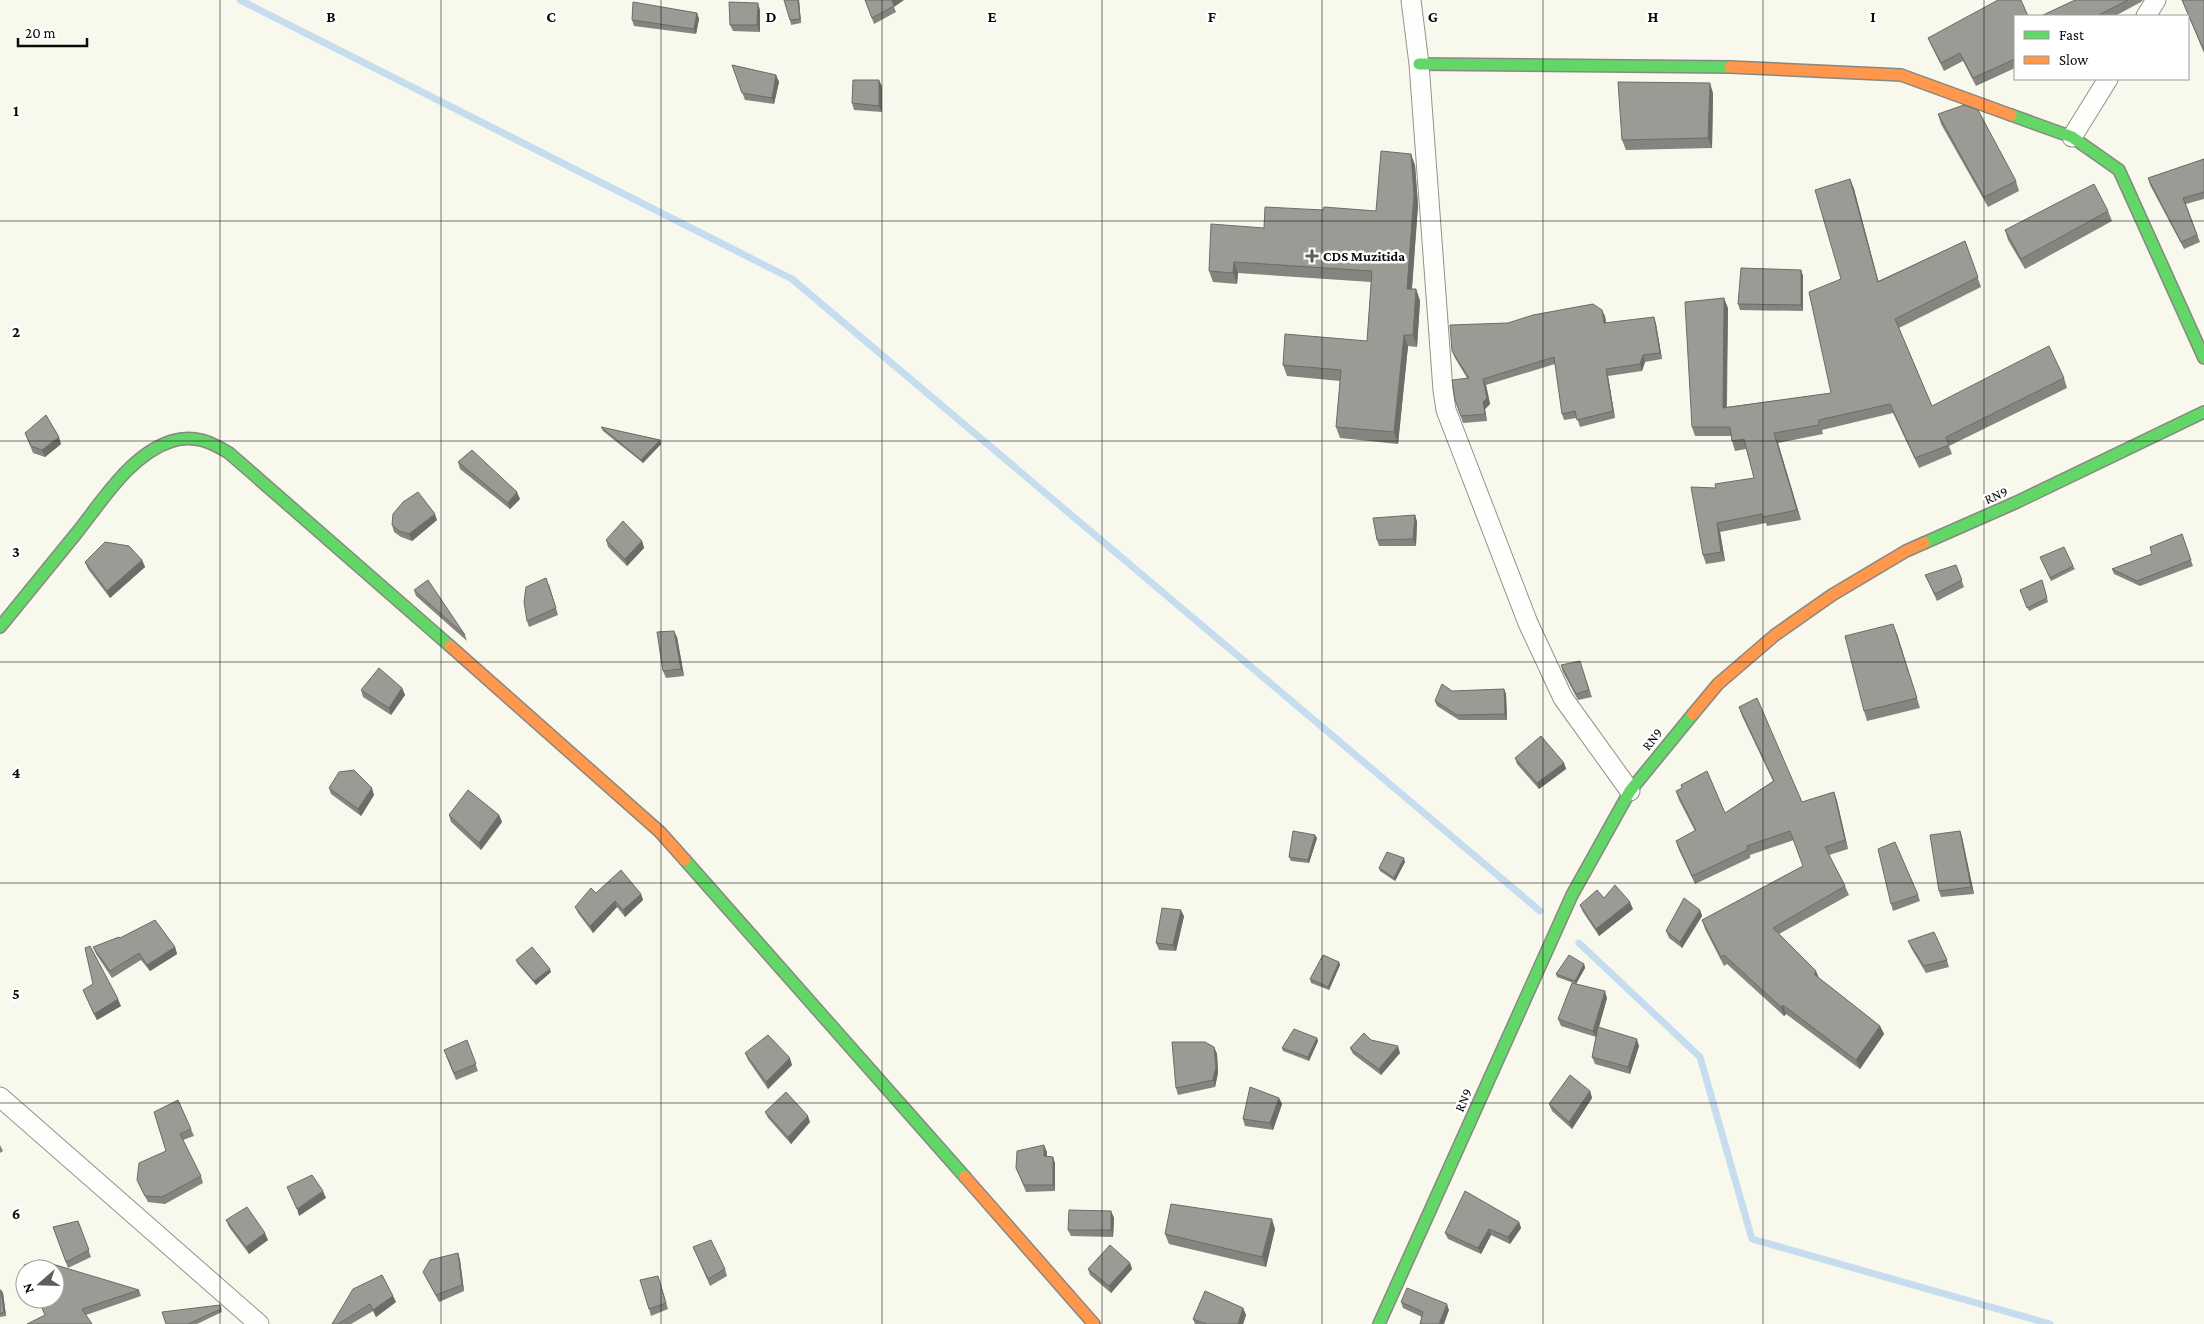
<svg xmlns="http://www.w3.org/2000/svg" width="2204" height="1324" viewBox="0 0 2204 1324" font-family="'Crimson Pro',serif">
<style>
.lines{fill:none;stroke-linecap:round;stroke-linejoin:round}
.stream{stroke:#c6ddf0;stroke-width:7}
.street-casing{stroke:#92918c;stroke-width:21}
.fast-casing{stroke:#888883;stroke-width:14}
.slow-casing{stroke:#888883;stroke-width:14}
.street{stroke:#fefefc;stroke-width:19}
.fast{stroke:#63d668;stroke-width:11}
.slow{stroke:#ff974d;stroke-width:11}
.wall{fill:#85847f}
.shaded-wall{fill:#6c6c68}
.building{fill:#9b9a94;stroke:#6c6c68}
.grid{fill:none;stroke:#0a0a0a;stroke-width:1;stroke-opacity:0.55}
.poi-dot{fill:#5e5d59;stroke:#fff;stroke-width:2}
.labels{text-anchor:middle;stroke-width:5;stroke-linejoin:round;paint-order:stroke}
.poi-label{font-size:14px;font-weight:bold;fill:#0a0a0a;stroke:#fff;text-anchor:start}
.street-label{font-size:14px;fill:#0a0a0a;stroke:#fff}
.grid-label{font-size:16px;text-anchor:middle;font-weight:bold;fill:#0a0a0a;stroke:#fff;stroke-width:5;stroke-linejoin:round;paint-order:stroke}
</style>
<rect width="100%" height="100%" fill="#f9f8ed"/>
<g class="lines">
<path class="stream" d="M240 0 792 279 1540 911
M1579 943 1700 1057 1752 1239 2050 1324"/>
<defs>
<path id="street" d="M1411 0 1419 64 1443 390 1446 410 1528 623 1563 698 1630 791
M2146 16 2156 0
M2072 137 2108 79
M0 1097 259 1324"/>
<path id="fast" d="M1419 64 1730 67
M2011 115 2072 137 2119 170 2204 358
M1924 543 2017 502 2204 412
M0 627C25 596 50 566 75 535 101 503 130 454 172 441 194 434 211 442 229 453L450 646
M685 860 965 1177
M1379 1324 1572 895 1630 791 1693 714"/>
<path id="slow" d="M1730 67 1901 75 2011 115
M450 646 660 832 685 860
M1693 714 1718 684 1775 635 1832 595 1906 551 1924 543
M965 1177 1094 1324"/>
</defs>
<use href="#street" class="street-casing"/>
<use href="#fast" class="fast-casing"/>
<use href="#slow" class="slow-casing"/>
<use href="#street" class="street"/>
<use href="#fast" class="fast"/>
<use href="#slow" class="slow"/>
</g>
<path class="wall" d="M799 0 801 23 791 25 790 20Z
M865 0 894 7 896 12 874 24Z
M2075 0H2143L2141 2 2115 16H2041Z
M2182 0H2204V53L2186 10Z
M760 10V32L733 31 730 25Z
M697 13 699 19 696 34 634 26 632 20Z
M2015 16V68L1976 86 1963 61 1944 71 1931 45 1928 38Z
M732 65 776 75 779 82 774 104 745 100Z
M882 86V112L854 110 852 103Z
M1713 93 1712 148 1626 150 1622 140Z
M1938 114 2016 181 2019 191 1988 207 1941 124Z
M2204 159V199L2186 204 2200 242 2184 249 2150 185 2148 178Z
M1415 165 1418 205 1412 289H1416L1420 301 1417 347 1408 346 1398 444 1340 438 1336 427 1340 381 1287 376 1283 365 1367 341 1371 282 1238 273 1237 284 1213 282 1209 271 1264 228 1323 210 1376 211Z
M1850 179 1854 189 1878 281 1965 241 1981 287 1899 328 1932 406 2064 378 2067 388 1949 446 1952 454 1919 468 1893 413 1822 430 1823 434 1778 443 1801 520 1767 526 1766 523 1720 532 1725 561 1706 564 1703 555 1716 488 1754 478 1746 449 1735 451 1732 441 1731 436H1695L1692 427 1728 308 1727 407 1831 393Z
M2108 211 2112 221 2025 269 2008 240 2005 230Z
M1801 270 1803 276V311L1740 310 1738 304Z
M1605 316 1606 323 1654 317 1656 324 1662 359 1645 362 1642 371 1608 376 1615 418 1580 427 1577 418 1564 420 1562 414 1555 364 1486 385 1490 404 1485 409 1487 421 1463 423 1455 400 1467 378 1455 358 1452 351 1508 323Z
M601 427 660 440 661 444 643 463 603 431Z
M25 433 61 444 45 457 33 453Z
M458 462 520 499 510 509 460 469Z
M1415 515 1417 522 1416 546H1379L1377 540Z
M437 520 412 541 401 537 394 532 392 525Z
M2182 534 2193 566 2140 586 2114 574 2112 569 2152 554Z
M606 540 642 541 644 548 627 566 608 547Z
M142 560 145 567 110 598 88 569 85 562Z
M2042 560 2073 566 2075 569 2051 581Z
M1956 565 1964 587 1937 601 1925 575Z
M2042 580 2048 602 2029 611 2020 590Z
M549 584 558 615 529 627 527 621Z
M414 590 465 635 467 641 416 596Z
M1897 634 1920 708 1867 721 1864 711Z
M677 637 684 676 666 678 663 671Z
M1561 665 1582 668 1592 697 1578 700 1563 672Z
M402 688 405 695 391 715 363 697 361 690Z
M1504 689 1506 694 1507 720H1459L1437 706 1435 701 1452 691Z
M1739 707 1802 802 1834 792 1837 801 1848 849 1829 855 1845 886 1849 895 1779 934 1819 978 1880 1026 1884 1034 1860 1069 1786 1014 1784 1016 1727 964 1724 966 1705 929 1702 920 1803 866 1794 840 1750 855V858L1695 884 1679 850 1676 841 1695 831 1679 800 1676 791 1725 813 1773 781 1742 716Z
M1515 758 1564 763 1566 769 1539 789 1517 764Z
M329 788 374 795 361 816 331 794Z
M449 815H499L502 822 481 850 451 822Z
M1960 831 1962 837 1974 894 1941 897 1939 891Z
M1317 838 1309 863 1291 861 1289 857Z
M1405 862 1395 881 1380 871 1379 868Z
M596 893 641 894 643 900 625 917 617 907 593 933 578 913 575 907Z
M1918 895 1920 901 1893 911 1891 904Z
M1580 905 1633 909 1599 936 1583 912Z
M1700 910 1702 916 1682 948 1669 938 1666 931Z
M1184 916 1176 951 1159 950 1156 943Z
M120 938 175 947 177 954 150 971 141 960 112 978 96 954 93 947Z
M1908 941 1947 960 1949 967 1926 973 1911 948Z
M516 960 551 972 536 985 517 963Z
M1339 962 1340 965 1329 990 1311 983 1310 979Z
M1584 964 1585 968 1576 984 1557 977 1556 974Z
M83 990 121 1006 97 1020Z
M1607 998 1599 1027 1639 1046 1630 1074 1595 1064 1592 1057 1597 1032 1596 1037 1561 1026 1558 1019Z
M1317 1038 1318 1041 1309 1061 1283 1051 1282 1048Z
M467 1040 478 1071 456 1080 446 1056Z
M1371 1040 1400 1053 1381 1075 1353 1054 1350 1048Z
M1214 1047 1217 1054 1218 1073 1215 1087 1178 1095 1176 1088Z
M745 1053 792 1065 768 1089 748 1060Z
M1590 1091 1592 1098 1572 1129 1552 1111 1549 1104Z
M1279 1098 1282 1104 1273 1130 1245 1126 1243 1119Z
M154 1112 191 1129 194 1136 183 1140 201 1176 203 1183 165 1204 148 1202 140 1187 137 1180 166 1151Z
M765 1112 810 1122 791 1144 768 1118Z
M0 1145 3 1151 0 1153Z
M1047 1152V1157L1055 1163V1191L1026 1192 1016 1168Z
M1111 1211 1114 1218 1113 1237 1071 1236 1068 1230Z
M226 1220 268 1240 249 1254 229 1227Z
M78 1221 91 1257 68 1268 53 1227Z
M1519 1222 1521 1228 1510 1244 1491 1235 1481 1254 1448 1239 1445 1233Z
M1275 1229 1266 1267 1169 1244 1165 1234Z
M693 1247 725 1269 727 1276 710 1286Z
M458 1253 460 1260 464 1291 439 1302 426 1278 423 1272Z
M1130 1263 1132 1269 1111 1293 1090 1275 1088 1269Z
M382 1275 393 1296 396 1302 376 1317 373 1311 351 1324H338Z
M658 1276 668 1309 651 1316 649 1309Z
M0 1290H1L3 1293 6 1316 0 1317Z
M139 1290 141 1296 86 1315 27 1324Z
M1401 1302 1449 1310 1422 1317 1403 1308Z
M220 1305 222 1312 197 1324H166Z
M1243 1308 1246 1315 1243 1324H1195L1193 1319Z"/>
<path class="shaded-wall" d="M798 0H799L801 23 800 19Z
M893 0H904L894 7 892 1Z
M758 3 760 10V32L757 25Z
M697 13 699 19 696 34 694 29Z
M776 75 779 82 774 104 772 98Z
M879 80 882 86V112L879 106Z
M1710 83 1713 93 1712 148 1708 138Z
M1411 154 1415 165 1418 205 1411 300 1407 289Z
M1850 179 1854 189 1881 291 1878 282Z
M1234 262 1238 273 1237 284 1233 273Z
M1801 270 1803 276V311L1801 305Z
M1416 289 1420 301 1417 347 1413 335Z
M1724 298 1728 308 1726 417 1723 408Z
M1602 310 1605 316 1607 330 1604 323Z
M1654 317 1656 324 1662 359 1660 353Z
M1404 335 1408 346 1398 444 1394 432Z
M1643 355 1645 362 1642 371 1640 364Z
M1606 369 1608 376 1615 418 1613 411Z
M1483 379 1486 385 1490 404 1485 409 1487 421 1485 414 1483 402Z
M1774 433 1778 443 1801 520 1797 510Z
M59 437 61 444 45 457 42 450Z
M660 440 661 444 643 463 641 460Z
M517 492 520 499 510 509 508 503Z
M435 514 437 520 412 541 409 534Z
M1415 515 1417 522 1416 546 1413 539Z
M1717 523 1720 532 1725 561 1721 552Z
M642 541 644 548 627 566 625 559Z
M142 560 145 567 110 598 107 591Z
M1893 624 1897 634 1920 708 1917 698Z
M674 631 677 637 684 676 681 669Z
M402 688 405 695 391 715 389 708Z
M1504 689 1506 694 1507 720 1505 714Z
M1564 763 1566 769 1539 789 1537 783Z
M372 788 374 795 361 816 358 809Z
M1834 792 1837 801 1848 849 1845 840Z
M499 815 502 822 481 850 479 843Z
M1960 831 1962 837 1974 894 1971 887Z
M1315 835 1317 838 1309 863 1308 860Z
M1404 858 1405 862 1395 881 1394 878Z
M641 894 643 900 625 917 623 910Z
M615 901 617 907 593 933 590 926Z
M1630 902 1633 909 1599 936 1596 929Z
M1181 910 1184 916 1176 951 1173 945Z
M1700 910 1702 916 1682 948 1680 942Z
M175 947 177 954 150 971 147 965Z
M1339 962 1340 965 1329 990 1328 987Z
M1584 964 1585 968 1576 984 1575 981Z
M550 969 551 972 536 985 534 981Z
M1816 971 1820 980 1814 974Z
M1605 991 1607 998 1596 1037 1593 1031Z
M118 999 121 1006 97 1020 94 1014Z
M1783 1005 1786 1014 1784 1016 1781 1007Z
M1880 1026 1884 1034 1860 1069 1856 1060Z
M1317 1038 1318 1041 1309 1061 1308 1057Z
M1637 1039 1639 1046 1630 1074 1628 1067Z
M1398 1046 1400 1053 1381 1075 1379 1069Z
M1214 1047 1217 1054 1218 1073 1215 1087 1213 1080Z
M790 1058 792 1065 768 1089 766 1082Z
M1590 1091 1592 1098 1572 1129 1569 1122Z
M1279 1098 1282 1104 1273 1130 1270 1123Z
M808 1116 810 1122 791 1144 788 1137Z
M1044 1145 1047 1152V1163L1044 1156Z
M1053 1157 1055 1163V1191L1053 1185Z
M323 1191 326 1198 299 1216 297 1209Z
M1111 1211 1114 1218 1113 1237 1111 1230Z
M1272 1219 1275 1229 1266 1267 1262 1257Z
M1519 1222 1521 1228 1510 1244 1508 1237Z
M1489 1229 1491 1235 1481 1254 1478 1248Z
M265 1233 268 1240 249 1254 246 1247Z
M458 1253 460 1260 464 1291 462 1285Z
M1130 1263 1132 1269 1111 1293 1109 1286Z
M1 1290 3 1293 6 1316 4 1312Z
M393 1296 396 1302 376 1317 373 1310Z
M1447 1304 1449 1310 1444 1324H1439Z
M1243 1308 1246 1315 1243 1324H1238Z"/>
<path class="building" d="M784 0H798L800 19 790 20Z
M865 0H893L892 1 894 6 872 18Z
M1998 0H2021L2028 16H2015V59L1973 78 1960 53 1941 63 1928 38Z
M2075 0H2128L2097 16H2041Z
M2182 0H2204V51Z
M633 2 697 13 694 29 632 20Z
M729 2 758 3 757 25H730Z
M732 65 776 75 772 98 742 93Z
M853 80H879V106L852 103Z
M1618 82 1710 83 1708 138 1622 140Z
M1964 105 1978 110 2016 181 1984 197 1938 114Z
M1381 151 1411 154 1414 194 1407 289H1416L1413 335H1404L1394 432 1336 427 1341 370 1283 365 1285 334 1367 341 1372 271 1234 262 1233 273 1209 271 1211 224 1264 228 1265 207 1323 210 1324 207 1376 211Z
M2204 159V192L2183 198 2197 235 2181 242 2148 178Z
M1850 179 1878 282 1965 241 1978 277 1895 319 1932 406 2049 346 2064 378 1946 437 1949 445 1915 458 1890 404 1819 420V425L1774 433 1797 510 1763 517 1762 514 1717 523 1721 552 1703 555 1691 487 1716 488 1715 484 1754 478 1744 439 1732 441 1730 427H1692L1685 302 1724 298 1723 408 1831 393 1809 292 1841 279 1815 190Z
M2094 184 2108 211 2021 259 2005 230Z
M1741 268 1801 270V305L1738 304Z
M1593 304 1602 310 1604 323 1654 317 1660 353 1643 355 1640 364 1606 369 1613 411 1577 420 1575 411 1562 414 1554 357 1483 379 1487 398 1483 402 1485 414 1461 416 1455 400 1452 380 1469 378 1452 351 1450 325 1508 323 1533 315Z
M46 415 59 437 42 450 31 446 25 433Z
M601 427 660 440 641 460Z
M472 450 517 492 508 503 458 462Z
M418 492 435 514 409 534 399 531 392 525 393 514 403 502Z
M1415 515 1413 539 1377 540 1373 518Z
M623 521 642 541 625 559 606 540Z
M2182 534 2191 560 2137 581 2112 569 2152 554 2150 547Z
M105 542 129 546 142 560 107 591 85 562Z
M2064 547 2073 566 2050 578 2040 557Z
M1956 565 1962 580 1935 594 1925 575Z
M546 578 556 608 527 621 524 602 526 587Z
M428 580 465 635 414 590Z
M2042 580 2047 598 2027 608 2020 590Z
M1893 624 1917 698 1864 711 1845 636Z
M674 631 681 669 663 671 657 632Z
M1580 661 1589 690 1576 694 1561 665Z
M379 668 402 688 389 708 361 690Z
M1442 684 1452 691 1504 689 1505 714 1457 715 1435 701Z
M1757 698 1802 802 1834 792 1845 840 1825 847 1845 886 1773 928 1816 971 1814 974 1880 1026 1856 1060 1783 1005 1781 1007 1724 955 1721 957 1702 920 1803 866 1790 831 1747 846V850L1692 876 1676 841 1696 830 1676 791 1682 788 1681 785 1707 771 1725 813 1774 781 1739 707Z
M1541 736 1564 763 1537 783 1515 758Z
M354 770 372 788 358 809 329 788 339 772Z
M468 790 499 815 479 843 449 815Z
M1293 831 1315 835 1308 860 1289 857Z
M1960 831 1971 887 1939 891 1930 835Z
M1895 842 1918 895 1891 904 1878 849Z
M1387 852 1404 858 1394 878 1379 868Z
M621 870 641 894 623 910 615 901 590 926 575 907 591 888 596 893Z
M1615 885 1630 902 1596 929 1580 905 1597 890 1604 898Z
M1684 898 1700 910 1680 942 1666 931Z
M1162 908 1181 910 1173 945 1156 943Z
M155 920 175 947 147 965 139 953 110 971 93 947 119 937 120 938Z
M1934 932 1947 960 1924 966 1908 941Z
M90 946 118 999 94 1014 83 990 93 984 85 948Z
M532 947 550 969 534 981 516 960Z
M1323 955 1339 962 1328 987 1310 979Z
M1569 955 1584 964 1575 981 1556 974Z
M1572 983 1605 991 1593 1031 1558 1019Z
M1598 1027 1637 1039 1628 1067 1592 1057Z
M1294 1029 1317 1038 1308 1057 1282 1048Z
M1364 1033 1371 1040 1398 1046 1379 1069 1350 1048Z
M768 1035 790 1058 766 1082 745 1053Z
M467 1040 476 1064 454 1073 444 1050Z
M1172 1042H1205L1214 1047 1216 1067 1213 1080 1176 1088Z
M1570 1075 1590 1091 1569 1122 1549 1104Z
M1250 1087 1279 1098 1270 1123 1243 1119Z
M786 1092 808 1116 788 1137 765 1112Z
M178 1100 191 1129 180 1134 201 1176 162 1197 145 1196 137 1180 139 1163 166 1151 154 1112Z
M1044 1145V1156L1053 1157V1185H1024L1016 1168 1017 1151Z
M312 1175 323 1191 297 1209 287 1187Z
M1465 1191 1519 1222 1508 1237 1489 1229 1478 1248 1445 1233Z
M1171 1204 1272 1219 1262 1257 1165 1234Z
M247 1207 265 1233 246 1247 226 1220Z
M1069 1210 1111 1211V1230H1068Z
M78 1221 89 1250 66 1262 53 1227Z
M711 1240 725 1269 708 1279 693 1247Z
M1110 1245 1130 1263 1109 1286 1088 1269Z
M458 1253 462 1285 436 1295 423 1272 430 1260Z
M39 1260 139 1290 82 1309 92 1324H27L45 1315 38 1299H55V1269H26L24 1265Z
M382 1275 393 1296 373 1310 370 1304 338 1324H332L353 1289Z
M658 1276 666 1303 649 1309 640 1280Z
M1407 1288 1447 1304 1439 1324H1420L1423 1312 1401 1302Z
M0 1290H1L4 1312 0 1314Z
M1205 1291 1243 1308 1238 1324H1206L1193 1319Z
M220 1305 221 1309 188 1324H166L162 1312Z"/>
<path class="grid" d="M220 0V1324M441 0V1324M661 0V1324M882 0V1324M1102 0V1324M1322 0V1324M1543 0V1324M1763 0V1324M1984 0V1324M0 221H2204M0 441H2204M0 662H2204M0 883H2204M0 1103H2204"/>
<path class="poi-dot" d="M1309.5 248.5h5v5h5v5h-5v5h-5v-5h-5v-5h5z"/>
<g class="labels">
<g class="poi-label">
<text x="1323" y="261">CDS Muzitida</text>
</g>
<g class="street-label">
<text transform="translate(1996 495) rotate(-24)" y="5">RN9</text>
<text transform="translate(1652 739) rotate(-52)" y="5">RN9</text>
<text transform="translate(1463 1100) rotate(-66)" y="5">RN9</text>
</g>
</g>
<g class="grid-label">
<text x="331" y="22">B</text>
<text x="551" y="22">C</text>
<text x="771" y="22">D</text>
<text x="992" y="22">E</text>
<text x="1212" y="22">F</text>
<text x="1433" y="22">G</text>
<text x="1653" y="22">H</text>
<text x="1873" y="22">I</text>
<text x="16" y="116">1</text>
<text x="16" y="337">2</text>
<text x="16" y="557">3</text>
<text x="16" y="778">4</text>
<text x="16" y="999">5</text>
<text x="16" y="1219">6</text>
</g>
<rect x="2014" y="15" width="175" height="65" fill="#ffffff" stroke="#9d9d9d"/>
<rect x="2024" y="31" width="25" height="8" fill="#63d668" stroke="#9d9d9d"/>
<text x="2059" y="40" font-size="15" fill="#0a0a0a">Fast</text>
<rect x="2024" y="56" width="25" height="8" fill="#ff974d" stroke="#9d9d9d"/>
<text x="2059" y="65" font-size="15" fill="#0a0a0a">Slow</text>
<g transform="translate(40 1284) rotate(250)"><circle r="24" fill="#ffffff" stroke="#9d9d9d"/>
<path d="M0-4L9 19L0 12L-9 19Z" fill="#5e5d59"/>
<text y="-8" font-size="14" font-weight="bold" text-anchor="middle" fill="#0a0a0a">N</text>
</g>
<path d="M18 38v8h69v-8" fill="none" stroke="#0a0a0a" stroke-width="2.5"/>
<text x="25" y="38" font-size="15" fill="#0a0a0a" stroke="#ffffff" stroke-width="4" paint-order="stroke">20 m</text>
</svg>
